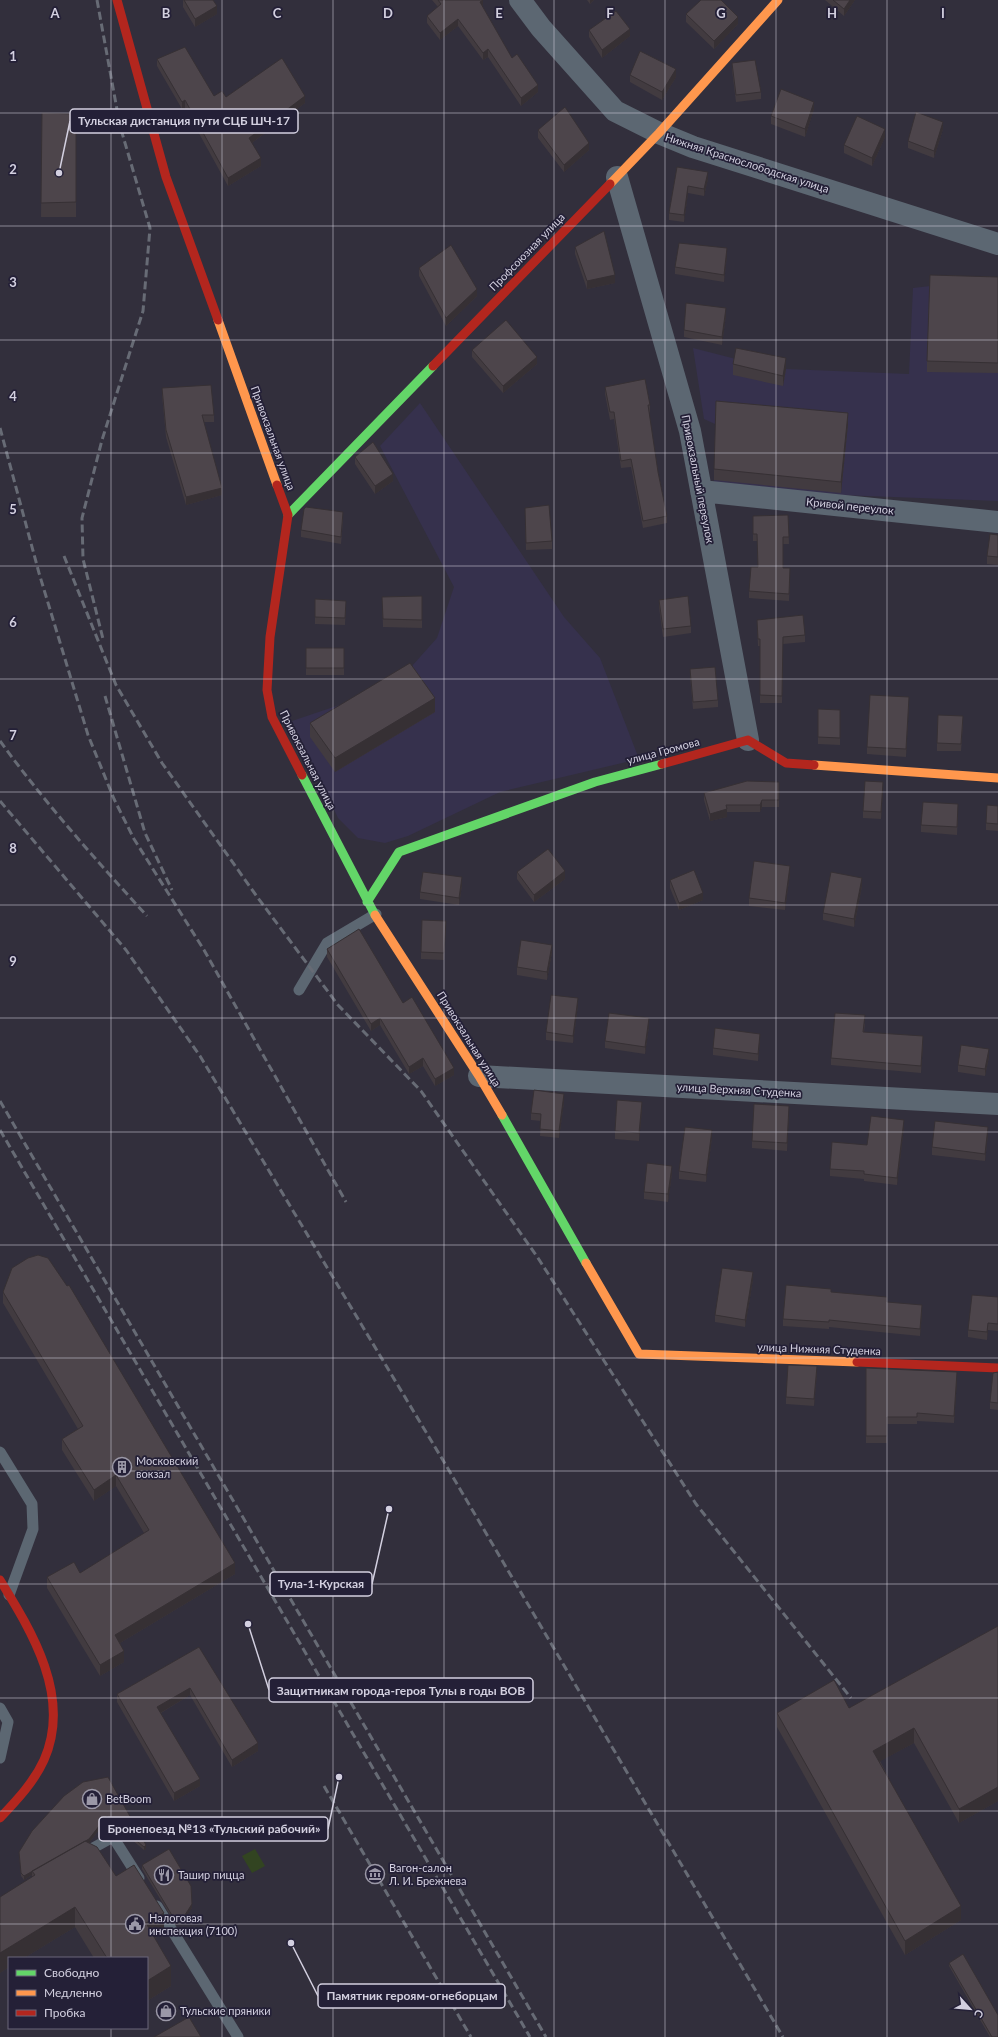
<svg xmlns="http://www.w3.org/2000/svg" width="998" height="2037" viewBox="0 0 998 2037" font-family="Lato,sans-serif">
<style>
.built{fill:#36314d}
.green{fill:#324421}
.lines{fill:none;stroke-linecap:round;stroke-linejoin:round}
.lane{stroke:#5c6772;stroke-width:11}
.street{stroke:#5c6772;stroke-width:22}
.fast{stroke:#63d668;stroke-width:9}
.slow{stroke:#ff974d;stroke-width:9}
.jam{stroke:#b3261e;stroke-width:9}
.rail{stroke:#676b75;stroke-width:3;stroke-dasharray:8 4;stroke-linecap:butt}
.wall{fill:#423b40}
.shaded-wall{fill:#363034}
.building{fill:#4d454b;stroke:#363034}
.grid{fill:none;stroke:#d3d0e0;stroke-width:1;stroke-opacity:0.55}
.labels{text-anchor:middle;stroke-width:3.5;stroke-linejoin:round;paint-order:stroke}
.street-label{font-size:11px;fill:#d3d0e0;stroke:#242037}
.poi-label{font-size:11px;fill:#d3d0e0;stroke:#242037;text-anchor:start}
.grid-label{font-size:13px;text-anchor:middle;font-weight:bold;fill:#d3d0e0;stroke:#242037;stroke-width:3.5;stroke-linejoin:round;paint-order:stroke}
.leader{fill:none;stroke:#d3d0e0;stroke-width:1.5}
.callout-dot{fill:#d3d0e0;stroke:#242037;stroke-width:1.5}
.callout{fill:#242037;stroke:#d3d0e0;stroke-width:1.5}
.callout-label{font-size:12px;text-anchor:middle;font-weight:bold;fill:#d3d0e0}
</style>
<rect width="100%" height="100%" fill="#322f3c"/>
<path class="built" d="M930 286 998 287V501L841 495 714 484 715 424 704 419 693 348 736 359 786 369 909 374 913 288Z
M420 403 564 617 600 658 639 759 500 792 408 836 385 843 358 838 338 818 292 721 360 698 404 675 437 638 454 587 380 446Z"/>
<path class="green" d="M255 1849 265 1866 252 1873 242 1856Z"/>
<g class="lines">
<path class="lane" d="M299 990 327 943 376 914
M0 1452 32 1504 33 1529 9 1595
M0 1708 8 1722 0 1758
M84 1853 113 1837 139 1878
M157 1906 238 2037"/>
<path class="street" d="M520 0 541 28 615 111 659 133 693 147 998 244
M617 177 690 431 748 740
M701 491 998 522
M479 1076 998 1104"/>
<path class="fast" d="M288 515 433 366
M302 775 375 915
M367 902 399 852 595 782 662 764
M502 1115 586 1263"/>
<path class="slow" d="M610 184 659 133 778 0
M218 320 277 485
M814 765 998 778
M375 915 479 1076 502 1115
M586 1263 639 1354 857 1362"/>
<path class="jam" d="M117 0 166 177 218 320
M433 366 610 184
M277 485 288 515 270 637 267 690 272 717 302 775
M662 764 748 740 786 763 814 765
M857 1362 998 1368
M0 1580C32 1632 72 1697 44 1760 34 1782 17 1800 0 1818"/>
<path class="rail" d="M97 0 120 126 150 228 143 311 102 440 82 518 83 559 103 639
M0 428 39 573 88 735 114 799 134 839 204 950 346 1202
M64 556 116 685 162 763 258 898 338 1005 421 1091 538 1258 696 1504 851 1698
M105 696 145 833 172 890
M0 741C45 803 96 860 147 916
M0 801 126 950 200 1056 447 1467 783 2037
M0 1101 546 2037
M0 1130 530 2037
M324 1786 471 2037"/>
</g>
<path class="wall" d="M183 0 217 14 195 27 183 7Z
M432 0H483V7L512 58 538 92 521 106 488 57 483 60 458 26 440 40 427 23V16L438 7Z
M587 0H594L590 4Z
M825 0H855L844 16Z
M686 14 738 24 714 49 686 22Z
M589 30 630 36 602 58 589 37Z
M157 59 214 96 305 103 252 143 261 166 228 186 185 108 182 109 157 66Z
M732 63 761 92V99L736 102 732 70Z
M630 75 676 77 662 100 630 82Z
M814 109 805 137 771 124V116Z
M42 113 76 114V217H41Z
M943 129 934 158 908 148V141Z
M538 130 589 150 564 172 538 138Z
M885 137 872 166 844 153V145Z
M677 167 708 179 704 196 688 193 684 222 669 220V213Z
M575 247 615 283 587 289 575 254Z
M727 256 724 282 675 274V267Z
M419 268 477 296 446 326 419 276Z
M998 277V373L927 372V361Z
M726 315 722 345 684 337V330Z
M472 350 537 364 503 393 472 357Z
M733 364 786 369 783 386 733 375Z
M605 387 650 405V412L649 413 658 472 667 516V523L643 528 631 467 621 468 614 419 610 420 605 394Z
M162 388 214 415V422H204L222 495 186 505 166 437 162 395Z
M848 424 841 493 714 480V469Z
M355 457 393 481 375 494 355 464Z
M525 508 552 541V549L526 550Z
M788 515 789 544H783V568L790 576 789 601 749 598V591L758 567 757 541H753V516Z
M343 519 341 544 301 537V530Z
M998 535V565L987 564V556Z
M422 596V628L383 627 382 597Z
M315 599 346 601 345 625 315 624Z
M659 600 691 626V633L663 637 659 607Z
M757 620 805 635V642L783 644 782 703H760V646H758Z
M306 648H344V675H306Z
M690 669 718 700V707L693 709 690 676Z
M909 704 906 757 867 754V747Z
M818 709 840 710V745L818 744Z
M435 712 335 772 310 737V723Z
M963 723 961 751H937V743Z
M779 782V807H762L760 812H727V817L710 821 704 800V793Z
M883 789 881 819 863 818V811Z
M998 806V831L986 830V823Z
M958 812 957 835 921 832V825Z
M517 872 565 879 534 902 517 879Z
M790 873 785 910 749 906V898Z
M670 880 703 900 679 910 670 888Z
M462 885 459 905 420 899V892Z
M862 886 854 927 823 920V913Z
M446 921 444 960 421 959V952Z
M327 949 403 1003 454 1075 435 1086 423 1066 409 1074 380 1025 371 1031 327 957Z
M552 952 547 980 517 975V967Z
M578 1005 573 1043 546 1040V1032Z
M865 1023 864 1032 923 1044 921 1073 831 1065V1058Z
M649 1026 645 1054 605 1048V1041Z
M760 1041 758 1061 713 1055V1048Z
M989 1057 985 1076 958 1072V1065Z
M564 1102 559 1138 540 1136 541 1121 531 1120V1113Z
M642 1109 639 1141 615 1139V1131Z
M789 1114 787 1151 752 1148V1141Z
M904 1127 897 1185 864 1181V1179L830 1176V1169L867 1145Z
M988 1135 985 1161 932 1155V1147Z
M712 1138 706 1182 679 1179V1171Z
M672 1173 668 1202 644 1199V1192Z
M753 1280 745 1327 715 1322V1315Z
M3 1292 235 1574 120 1643 124 1662 100 1676 47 1588V1577L80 1573 144 1533 116 1486 94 1501 62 1450V1439L78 1429 3 1303Z
M831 1292 887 1302 922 1312 920 1336 829 1327V1329L783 1326V1319Z
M998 1297V1331L988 1330 987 1340 968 1337V1330Z
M866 1368 957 1379 954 1423 917 1421V1424H887V1443H866Z
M998 1372V1410L990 1409V1402Z
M817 1373 814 1406 786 1404V1397Z
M998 1626V1801L959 1823 914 1743 880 1761 961 1920 905 1955 777 1727V1713L849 1708Z
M199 1647 258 1751 232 1767 190 1695 161 1713 200 1786 174 1801 117 1702V1694Z
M83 1782 146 1849 144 1850 107 1819 89 1843 116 1876 164 1932 155 1938 171 1986 147 2001V1958H94L75 1927 24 1958H9V1967L0 1973 32 1877V1875L24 1880 21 1876 19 1852Z
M142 1865 192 1908 183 1921 176 1925 142 1869Z
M949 1963 998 2037H990L949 1966Z"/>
<path class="shaded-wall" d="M483 0V7L480 2Z
M590 0H594L590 4Z
M850 0H855L844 16V9Z
M217 6V14L195 27V19Z
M738 17V24L714 49V41Z
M458 19V26L440 40V33Z
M630 29V36L602 58V50Z
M488 49V57L483 60V53Z
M676 69V77L662 100V92Z
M538 85V92L521 106V98Z
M305 96V103L249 145V138Z
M185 100V108L182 109V102Z
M814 102V109L805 137V129Z
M943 122V129L934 158V151Z
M885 129V137L872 166V158Z
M589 143V150L564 172V165Z
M261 158V166L228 186V178Z
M708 172V179L704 196V189Z
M688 186V193L684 222V215Z
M727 248V256L724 282V275Z
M615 275V283L587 289V281Z
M477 289V296L446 326V318Z
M726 308V315L722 345V337Z
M537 357V364L503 393V386Z
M786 358V369L783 386V376Z
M848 413V424L841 493V482Z
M393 474V481L375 494V486Z
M222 488V495L186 505V497Z
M909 697V704L906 757V749Z
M435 698V712L335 772V758Z
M883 782V789L881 819V812Z
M762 800V807L760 812V805Z
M727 809V817L710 821V814Z
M790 866V873L785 910V903Z
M565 871V879L534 902V895Z
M462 877V885L459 905V898Z
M862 878V886L854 927V919Z
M703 893V900L679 910V903Z
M552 945V952L547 980V972Z
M578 998V1005L573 1043V1036Z
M380 1018V1025L371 1031V1024Z
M649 1018V1026L645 1054V1047Z
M760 1034V1041L758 1061V1054Z
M923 1036V1044L921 1073V1066Z
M989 1049V1057L985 1076V1069Z
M423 1058V1066L409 1074V1067Z
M454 1068V1075L435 1086V1079Z
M564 1094V1102L559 1138V1131Z
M642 1102V1109L639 1141V1133Z
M789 1106V1114L787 1151V1143Z
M904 1120V1127L897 1185V1178Z
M988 1127V1135L985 1161V1154Z
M712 1130V1138L706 1182V1175Z
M672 1166V1173L668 1202V1194Z
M753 1272V1280L745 1327V1320Z
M922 1305V1312L920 1336V1329Z
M988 1323V1330L987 1340V1332Z
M817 1366V1373L814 1406V1399Z
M957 1372V1379L954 1423V1416Z
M116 1475V1486L94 1501V1490Z
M235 1563V1574L115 1646V1635Z
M124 1651V1662L100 1676V1665Z
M190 1688V1695L157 1715V1707Z
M914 1728V1743L873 1765V1751Z
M258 1743V1751L232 1767V1760Z
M200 1779V1786L174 1801V1793Z
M998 1787V1801L959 1823V1809Z
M107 1816V1819L89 1843 34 1874Z
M146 1845V1849L144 1850V1847Z
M32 1871V1875L24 1880V1876Z
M192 1904V1908L183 1921 176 1925V1922Z
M961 1906V1920L905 1955V1941Z
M75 1907V1927L24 1958H9V1967L0 1973V1953Z
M164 1913V1932L146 1943V1923Z
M171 1966V1986L147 2001V1981Z"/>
<path class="building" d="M184 0H213L217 6 195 19Z
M438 0H483L480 2 512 58 517 54 538 85 521 98 488 49 483 53 458 19 440 33 427 16 441 4Z
M701 0H721L738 17 714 41 686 14Z
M833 0H850L844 9Z
M616 11 630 29 602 50 589 30Z
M185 47 214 96 222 91 226 97 282 58 305 96 249 138 261 158 228 178 185 100 182 102 157 59Z
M640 51 676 69 662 92 630 75Z
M755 60 761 92 736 95 732 63Z
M781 89 814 102 805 129 771 116Z
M565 107 589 143 564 165 538 130Z
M916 112 943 122 934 151 908 141Z
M42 113 76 114V202L41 203Z
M857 116 885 129 872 158 844 145Z
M677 167 708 172 704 189 688 186 684 215 669 213Z
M604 231 615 275 587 281 575 247Z
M679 243 727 248 724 275 675 267Z
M451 245 477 289 446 318 419 268Z
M930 275 998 277V363L927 361Z
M686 303 726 308 722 337 684 330Z
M506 320 537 357 503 386 472 350Z
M736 348 786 358 783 376 733 364Z
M645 379 650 405H648L658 472 667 516 643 521 631 459 621 461 614 412H610L605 387Z
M211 385 214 415H202L222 488 186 497 166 430 162 388Z
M716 401 848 413 841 482 714 469Z
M373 442 393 474 375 486 355 457Z
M549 505 552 541 526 543 525 508Z
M306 507 343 512 341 537 301 530 304 509Z
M788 515 789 537H783V568H790L789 594 749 591 751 567H758L757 534H753V516Z
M990 534 998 535V557L987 556Z
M422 596V620L383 619 382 597Z
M688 596 691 626 663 629 659 600Z
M315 599 346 601 345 618 315 617Z
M803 615 805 635 783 637 782 696 760 695V639H758L757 620Z
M306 648H344V668H306Z
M410 663 435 698 335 758 310 723Z
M715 667 718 700 693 702 690 669Z
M870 695 909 697 906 749 867 747Z
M818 709 840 710V738L818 737Z
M938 715 963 716 961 744 937 743Z
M747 781 779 782V800H762L760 805H726L727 809 710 814 704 793Z
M865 781 883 782 881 812 863 811Z
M923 802 958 804 957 827 921 825Z
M987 805 998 806V824L986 823Z
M548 849 565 871 534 895 517 872Z
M754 861 790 866 785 903 749 898Z
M694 870 703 893 679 903 670 880Z
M423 872 462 877 459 898 420 892Z
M831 872 862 878 854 919 823 913Z
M422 920 446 921 444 953 421 952Z
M359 929 403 1003 412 997 454 1068 435 1079 423 1058 409 1067 380 1018 371 1024 327 949Z
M521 940 552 945 547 972 517 967Z
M551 995 578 998 573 1036 546 1032Z
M609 1013 649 1018 645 1047 605 1041Z
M835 1013 865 1015 863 1032 923 1036 921 1066 831 1058Z
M715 1028 760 1034 758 1054 713 1048Z
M961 1045 989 1049 985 1069 958 1065Z
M534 1090 564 1094 559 1131 540 1129 541 1114 531 1113Z
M617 1100 642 1102 639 1133 615 1131Z
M754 1104 789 1106 787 1143 752 1141Z
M871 1116 904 1120 897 1178 864 1174V1171L830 1169 832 1142 867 1145Z
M935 1121 988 1127 985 1154 932 1147Z
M685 1127 712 1130 706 1175 679 1171Z
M647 1163 672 1166 668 1194 644 1192Z
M38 1255 48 1258 67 1286 69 1285 235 1563 115 1635 124 1651 100 1665 47 1577 74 1562 80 1573 149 1530 116 1475 94 1490 62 1439 83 1426 3 1292 12 1268 28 1258Z
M722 1268 753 1272 745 1320 715 1315Z
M786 1285 831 1289V1292L887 1297V1302L922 1305 920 1329 829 1320V1322L783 1319Z
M972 1295 998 1297V1324L988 1323 987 1332 968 1330Z
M788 1365 817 1366 814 1399 786 1397Z
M866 1368 957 1372 954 1416 917 1413V1417H887V1436H866Z
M998 1372V1403L990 1402 993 1373Z
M998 1626V1787L959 1809 914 1728 873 1751 961 1906 905 1941 777 1713 834 1680 849 1708Z
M199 1647 258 1743 232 1760 190 1688 157 1707 200 1779 174 1793 117 1694Z
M108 1777 146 1845 144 1847 107 1816 89 1839 24 1876 21 1873 19 1852 32 1831 64 1796 83 1782Z
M85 1841 97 1847 116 1876 134 1865 164 1913 146 1923 171 1966 147 1981V1958H107L75 1907 0 1953V1897L35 1875 32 1871Z
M169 1849 191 1886 192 1904 183 1918 176 1922 142 1865Z
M963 1954 998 2015V2037H992L949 1963Z
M189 2017 201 2037H154Z"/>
<path class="grid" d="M111 0V1958M222 0V2037M333 0V2037M444 0V2037M554 0V2037M665 0V2037M776 0V2037M887 0V2037M0 113H998M0 226H998M0 340H998M0 453H998M0 566H998M0 679H998M0 792H998M0 905H998M0 1018H998M0 1132H998M0 1245H998M0 1358H998M0 1471H998M0 1584H998M0 1698H998M0 1811H998M0 1924H998M111 2028V2037"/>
<defs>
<symbol id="building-ring" viewBox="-11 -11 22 22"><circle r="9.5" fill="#242037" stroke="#9b98a7" stroke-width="1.5"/><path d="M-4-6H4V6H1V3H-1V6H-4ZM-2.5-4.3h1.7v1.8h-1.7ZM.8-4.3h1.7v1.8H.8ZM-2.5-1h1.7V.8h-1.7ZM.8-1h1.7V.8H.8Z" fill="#9b98a7"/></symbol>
<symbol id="shop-ring" viewBox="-11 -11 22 22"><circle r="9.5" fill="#242037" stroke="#9b98a7" stroke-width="1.5"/><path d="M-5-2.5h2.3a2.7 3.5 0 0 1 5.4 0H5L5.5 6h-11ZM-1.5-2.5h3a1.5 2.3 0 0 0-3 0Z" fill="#9b98a7"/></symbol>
<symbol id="museum-ring" viewBox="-11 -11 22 22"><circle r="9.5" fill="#242037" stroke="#9b98a7" stroke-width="1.5"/><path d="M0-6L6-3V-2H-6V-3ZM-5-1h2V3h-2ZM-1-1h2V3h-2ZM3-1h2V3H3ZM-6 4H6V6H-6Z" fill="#9b98a7"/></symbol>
<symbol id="restaurant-ring" viewBox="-11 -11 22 22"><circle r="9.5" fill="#242037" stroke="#9b98a7" stroke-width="1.5"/><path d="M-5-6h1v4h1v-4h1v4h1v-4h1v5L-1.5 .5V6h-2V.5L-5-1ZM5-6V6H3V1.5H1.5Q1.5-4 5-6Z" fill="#9b98a7"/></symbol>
<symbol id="civic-ring" viewBox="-11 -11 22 22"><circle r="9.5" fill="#242037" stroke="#9b98a7" stroke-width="1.5"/><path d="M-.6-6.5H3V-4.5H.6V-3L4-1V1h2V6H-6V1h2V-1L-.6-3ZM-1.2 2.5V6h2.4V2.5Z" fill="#9b98a7"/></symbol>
</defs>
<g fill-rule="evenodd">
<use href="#building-ring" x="111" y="1456" width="22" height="22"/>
<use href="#shop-ring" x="81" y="1788" width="22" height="22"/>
<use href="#museum-ring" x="364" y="1863" width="22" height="22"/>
<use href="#restaurant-ring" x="153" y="1864" width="22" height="22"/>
<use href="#civic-ring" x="124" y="1913" width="22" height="22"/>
<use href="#shop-ring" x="155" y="2000" width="22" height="22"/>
</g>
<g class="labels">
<g class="street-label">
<text transform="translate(747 163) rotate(18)" y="4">Нижняя Краснослободская улица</text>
<text transform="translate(527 252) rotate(-46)" y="4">Профсоюзная улица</text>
<text transform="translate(273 438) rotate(70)" y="4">Привокзальная улица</text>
<text transform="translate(698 479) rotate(79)" y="4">Привокзальный переулок</text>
<text transform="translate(850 506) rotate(6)" y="4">Кривой переулок</text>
<text transform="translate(663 751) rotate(-15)" y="4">улица Громова</text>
<text transform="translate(308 760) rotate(63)" y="4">Привокзальная улица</text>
<text transform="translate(469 1039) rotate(58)" y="4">Привокзальная улица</text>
<text transform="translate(739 1090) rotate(3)" y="4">улица Верхняя Cтуденка</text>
<text transform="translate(819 1349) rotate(2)" y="4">улица Нижняя Cтуденкa</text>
</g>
<g class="poi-label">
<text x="136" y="1465">Московский<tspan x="136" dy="13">вокзал</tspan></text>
<text x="106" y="1803">BetBoom</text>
<text x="389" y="1872">Вагон-салон<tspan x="389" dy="13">Л. И. Брежнева</tspan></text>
<text x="178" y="1879">Ташир пицца</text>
<text x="149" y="1922">Налоговая<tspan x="149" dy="13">инспекция (7100)</tspan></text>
<text x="180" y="2015">Тульские пряники</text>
</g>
</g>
<g class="grid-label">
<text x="55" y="18">A</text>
<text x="166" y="18">B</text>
<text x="277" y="18">C</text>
<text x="388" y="18">D</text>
<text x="499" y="18">E</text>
<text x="610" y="18">F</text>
<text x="721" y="18">G</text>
<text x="832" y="18">H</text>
<text x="943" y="18">I</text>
<text x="13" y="61">1</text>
<text x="13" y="174">2</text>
<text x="13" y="287">3</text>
<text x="13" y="401">4</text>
<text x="13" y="514">5</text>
<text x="13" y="627">6</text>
<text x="13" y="740">7</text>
<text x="13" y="853">8</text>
<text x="13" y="966">9</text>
</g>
<path class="leader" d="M59 173L70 121M389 1509L372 1584M248 1624L269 1690M339 1777L328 1829M291 1943L318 1996"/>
<g class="callout-dot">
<circle cx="59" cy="173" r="4"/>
<circle cx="389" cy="1509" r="4"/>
<circle cx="248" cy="1624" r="4"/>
<circle cx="339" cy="1777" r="4"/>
<circle cx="291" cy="1943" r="4"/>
</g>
<g class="callout">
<rect x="70" y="109" width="228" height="24" rx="4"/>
<rect x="270" y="1572" width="102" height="24" rx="4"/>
<rect x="269" y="1678" width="264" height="24" rx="4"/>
<rect x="99" y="1817" width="229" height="24" rx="4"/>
<rect x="318" y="1984" width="187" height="24" rx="4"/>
</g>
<g class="callout-label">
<text x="184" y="125">Тульская дистанция пути СЦБ ШЧ-17</text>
<text x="321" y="1588">Тула-1-Курская</text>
<text x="401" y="1695">Защитникам города-героя Тулы в годы ВОВ</text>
<text x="214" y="1833">Бронепоезд №13 «Тульский рабочий»</text>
<text x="412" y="2000">Памятник героям-огнеборцам</text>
</g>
<rect x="8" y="1957" width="140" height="72" fill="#242037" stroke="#6a667b"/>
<rect x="16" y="1970" width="20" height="6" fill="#63d668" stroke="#6a667b"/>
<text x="44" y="1977" font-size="12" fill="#d3d0e0">Свободно</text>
<rect x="16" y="1990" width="20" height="6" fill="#ff974d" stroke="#6a667b"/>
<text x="44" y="1997" font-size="12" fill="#d3d0e0">Медленно</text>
<rect x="16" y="2010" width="20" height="6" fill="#b3261e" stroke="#6a667b"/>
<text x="44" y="2017" font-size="12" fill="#d3d0e0">Пробка</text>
<g transform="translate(970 2009) rotate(117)" stroke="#242037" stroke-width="3" paint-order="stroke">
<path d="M0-3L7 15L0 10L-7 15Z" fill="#d3d0e0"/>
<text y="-6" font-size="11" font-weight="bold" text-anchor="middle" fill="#d3d0e0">С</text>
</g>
</svg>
